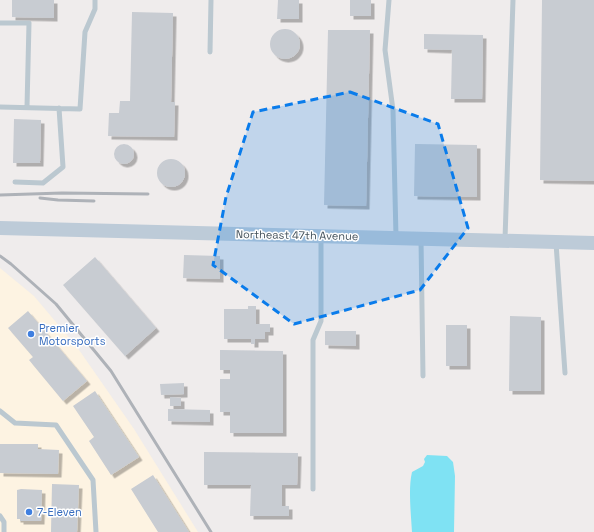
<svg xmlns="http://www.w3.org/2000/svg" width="594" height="532" viewBox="0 0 594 532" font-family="'Space Grotesk',sans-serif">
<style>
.commercial{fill:#fdf3e2}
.water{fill:#7fe2f3}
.building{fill:#c8ccd2;filter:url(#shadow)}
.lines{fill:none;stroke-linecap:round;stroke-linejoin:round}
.lane{stroke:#bbc8d0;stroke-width:5}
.secondary{stroke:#bdcbd8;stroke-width:14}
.rail{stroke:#aeb2b8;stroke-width:3}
.marked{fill:#0a7ceb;fill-opacity:0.2;stroke:#0a7ceb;stroke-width:3;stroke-dasharray:8 5;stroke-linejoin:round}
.shop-dot{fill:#3f7fe0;stroke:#fff;stroke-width:1.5}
.labels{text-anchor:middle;stroke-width:3;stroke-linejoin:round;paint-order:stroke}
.street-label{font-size:11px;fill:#43515b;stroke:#fff}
.shop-label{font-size:11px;fill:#366cbe;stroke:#fff;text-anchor:start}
</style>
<defs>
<filter id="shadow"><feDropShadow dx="3.5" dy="3.5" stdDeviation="0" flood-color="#0004"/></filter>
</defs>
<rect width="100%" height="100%" fill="#efecec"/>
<path class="commercial" d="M0 268 34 296 77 347 134 429 198 532H0Z"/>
<path class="water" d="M427 455 447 456 453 462 455 476 454 532H412C411 514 408 489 412 472L423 466 425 462 424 459Z"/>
<path class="building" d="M12 0H54V18L12 17Z
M278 0H299V19H277Z
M350 0H371V16H350Z
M542 0H594V181L540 180Z
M132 12 173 13 171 102H175L174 137 108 136 109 113H119L120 101H130Z
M270 44a15 15 0 1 1 30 0a15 15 0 1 1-30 0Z
M328 30H370L366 206 324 205Z
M424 34 483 35 482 99H451L452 50 424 49Z
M14 119 41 120 40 163H13Z
M415 144 477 145V197L414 196Z
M114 154a10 10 0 1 1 20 0a10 10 0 1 1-20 0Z
M157 173a14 14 0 1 1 28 0a14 14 0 1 1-28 0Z
M184 255 220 256V279L183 278Z
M95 257 156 328 125 356 63 285Z
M248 306H256V324H270V332H265V339H255V344H251V339H224V309H248Z
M28 311 87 381 63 401 29 360 33 357 8 328Z
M510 316 541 317V391H509Z
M446 325H467V366H446Z
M325 331H356V346L325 345Z
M220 350 283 351V433H230V412H220V379H230V370H220Z
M184 383V394L161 395 160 384Z
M95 391 139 457 111 475 89 441 94 437 73 406Z
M170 397 181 398V406H170Z
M168 409 210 410V422L168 421Z
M0 444H38V449L59 450 58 474 0 473Z
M204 452 298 453 297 485H282V506H289V516H250L251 485H204Z
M153 475 189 532H158L131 489Z
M52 484 79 485 77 532H51Z
M21 489 42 490 41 521H20V519H17V490Z"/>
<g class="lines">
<path class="lane" d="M389 0 385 50 393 110 396 237
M0 23H29L27 107
M210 52 211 0
M0 107 80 109 85 32 95 9V0
M15 182 43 183 63 167 59 108
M421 239 423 376
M505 239 513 0
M556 243 565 373
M0 411 15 423 56 425 93 480 96 532
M313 489V340L321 321V237
M0 516 4 522V532"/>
<path class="secondary" d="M0 228 594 243"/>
<path class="rail" d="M0 195 62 193 148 194
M40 198 58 200 94 201
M0 256 11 264 56 304 111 371 211 532"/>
</g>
<path class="marked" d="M350 92 438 124 468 228 420 290 294 324 213 265 226 197 253 112Z"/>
<g class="shop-dot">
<circle cx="31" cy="334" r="4"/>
<circle cx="29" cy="512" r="4"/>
</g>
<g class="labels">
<g class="street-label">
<text transform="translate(297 235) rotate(1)" y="4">Northeast 47th Avenue</text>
</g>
<g class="shop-label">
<text x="39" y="332">Premier<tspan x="39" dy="13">Motorsports</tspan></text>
<text x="37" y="516">7-Eleven</text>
</g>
</g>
</svg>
